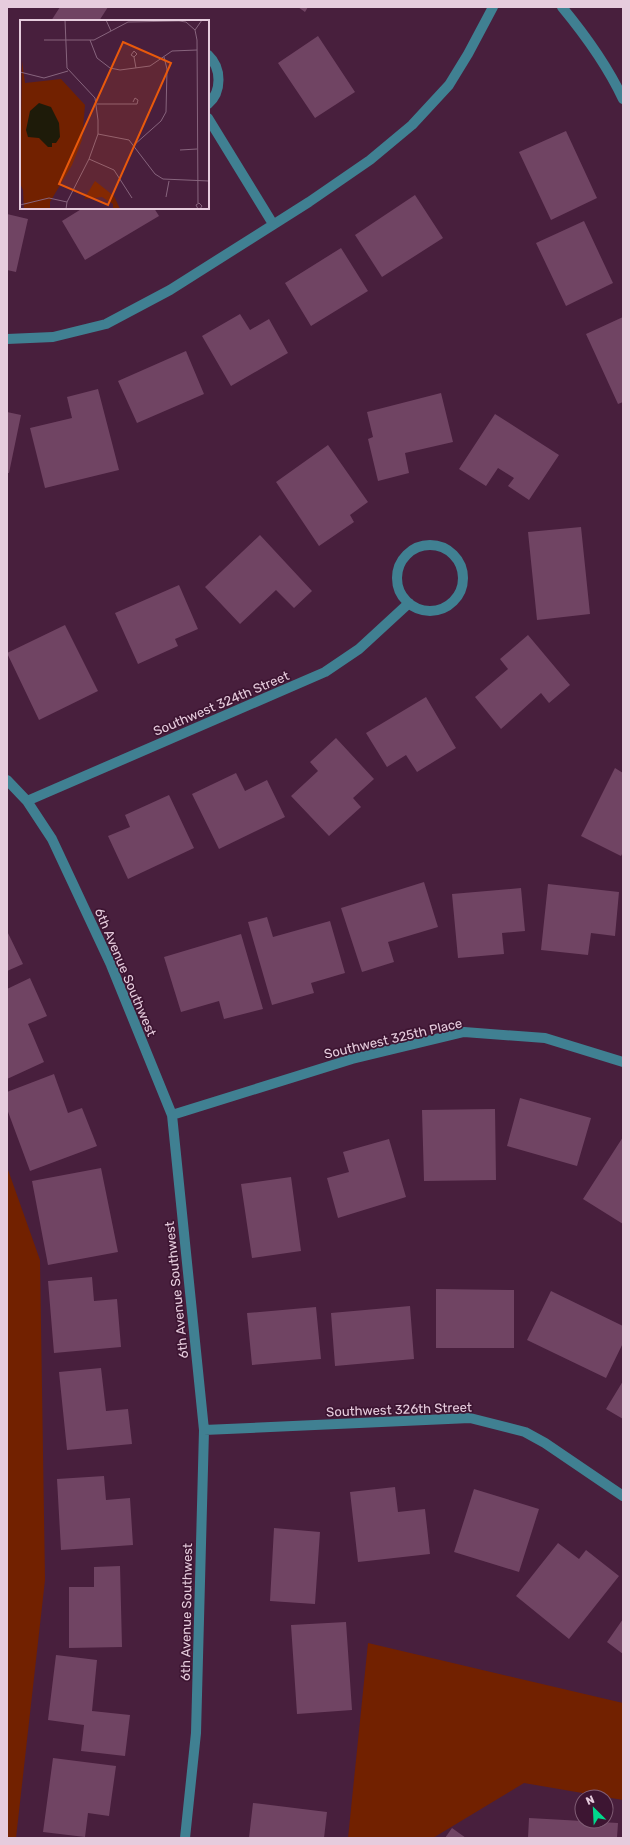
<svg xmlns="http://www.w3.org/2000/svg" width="630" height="1845" viewBox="0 0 630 1845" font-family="Rubik,sans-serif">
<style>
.green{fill:#722100}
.building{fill:#704463}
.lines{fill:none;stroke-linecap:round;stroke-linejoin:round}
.minor{stroke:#408092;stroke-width:10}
.labels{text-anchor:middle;stroke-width:3.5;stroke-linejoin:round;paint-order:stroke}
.street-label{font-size:13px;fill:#e6ccdd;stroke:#3d1532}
.inset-road{fill:none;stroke:#87647d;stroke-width:1}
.view{fill:#e8590c;fill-opacity:0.15;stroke:#e8590c;stroke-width:2}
.inset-edge{fill:none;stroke:#e6ccdd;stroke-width:2}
</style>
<rect width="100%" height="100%" fill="#481f3d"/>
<path class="green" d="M7 1167 40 1260 45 1580 16 1838H7Z
M368 1643 623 1703V1800L524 1783 433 1838H348Z"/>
<path class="building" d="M60 7H108L99 21H51Z
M298 7H308L305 12Z
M318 36 355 92 315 118 278 63Z
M566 131 597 198 551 220 519 152Z
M415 195 443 238 382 277 355 235Z
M83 208H154L159 216 85 260 62 221Z
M7 214 28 219 16 272 7 270Z
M584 221 613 283 566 306 536 243Z
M341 248 368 291 311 326 285 283Z
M240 314 250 330 269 319 288 353 231 386 202 336Z
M623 317V402L618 404 586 334Z
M186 351 204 394 137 423 118 381Z
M98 389 119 470 45 488 30 428 72 418 67 397Z
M441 393 453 442 405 453 409 473 378 481 368 439 373 437 367 412Z
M7 412 21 415 9 473H7Z
M495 414 559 455 529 500 508 486 514 478 498 468 486 486 459 469Z
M328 445 368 502 350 515 354 522 319 546 276 482Z
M581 527 590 614 537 620 528 532Z
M260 535 312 591 294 608 276 590 240 624 205 587Z
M179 585 198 629 175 639 178 646 138 664 115 613Z
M65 625 98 691 39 720 7 653Z
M528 635 570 685 549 703 541 693 501 729 475 697 508 669 500 659Z
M426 697 456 748 417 772 406 755 387 767 366 733Z
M336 738 374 779 353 798 361 807 329 836 291 796 318 771 310 762Z
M615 768 623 773V852L621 856 581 836Z
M236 773 245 791 267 780 285 817 219 849 192 794Z
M169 795 194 848 128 879 108 836 130 827 125 815Z
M424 882 438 927 388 942 394 962 362 972 341 908Z
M548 884 619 892 615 936 591 933 588 955 541 950Z
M521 888 525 931 502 933 504 954 458 958 452 894Z
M267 917 273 937 330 921 345 973 311 983 314 993 272 1005 248 922Z
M7 931 23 964 7 971Z
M241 934 263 1009 224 1019 219 1001 181 1012 164 957Z
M30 978 47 1016 28 1024 44 1062 7 1079V989Z
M54 1074 68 1113 82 1108 97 1146 30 1171 7 1109V1092Z
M520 1098 591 1118 577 1166 507 1146Z
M495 1109 496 1180 424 1181 422 1110Z
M623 1137V1224L583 1199Z
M389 1139 406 1197 338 1218 327 1178 349 1172 343 1152Z
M101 1168 118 1252 48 1265 32 1181Z
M291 1177 301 1251 252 1258 241 1184Z
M92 1277 94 1301 117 1299 121 1347 54 1353 48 1281Z
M436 1289 514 1290V1348H436Z
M551 1291 623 1326V1343L606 1378 527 1340Z
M410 1306 414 1359 335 1366 331 1313Z
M316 1307 321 1359 252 1365 247 1313Z
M101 1368 106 1411 128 1409 132 1444 67 1450 59 1372Z
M623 1381V1419L606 1409Z
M104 1476 106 1500 130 1498 133 1545 61 1550 57 1479Z
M395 1487 398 1512 425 1509 430 1554 358 1562 350 1492Z
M474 1489 539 1509 519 1572 454 1552Z
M274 1528 320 1532 315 1604 270 1601Z
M558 1543 579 1559 586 1550 619 1576 569 1639 516 1596Z
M120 1566 122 1647 69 1648V1587H94V1567Z
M623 1619V1654L607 1642Z
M346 1622 352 1710 297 1714 291 1625Z
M56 1655 97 1660 92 1711 130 1715 125 1756 81 1751 84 1725 48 1720Z
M53 1758 116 1766 109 1816 88 1813 85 1837 43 1832Z
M253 1803 327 1812 324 1838H249Z
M529 1818 618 1823 617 1838H528Z
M452 1828 466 1838H445Z"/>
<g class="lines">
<path class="minor" d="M562 7C586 36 607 65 623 99
M208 55C222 68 222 92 208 104
M208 118 273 224
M7 339 53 337 106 324 170 290 309 202 370 160 412 125 449 85 468 54 493 7
M397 578a33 33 0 1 1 66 0a33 33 0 1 1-66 0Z
M7 780 27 801 52 839 111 965 172 1115 204 1430 196 1733 185 1838
M27 801 325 672 359 649 409 603
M172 1115 352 1059 464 1032 545 1038 623 1062
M204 1430 470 1418 525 1432 545 1443 623 1496"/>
</g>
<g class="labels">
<g class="street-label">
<text transform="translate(221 703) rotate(-23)" y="5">Southwest 324th Street</text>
<text transform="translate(126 972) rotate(67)" y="5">6th Avenue Southwest</text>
<text transform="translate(393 1038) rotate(-13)" y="5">Southwest 325th Place</text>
<text transform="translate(176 1290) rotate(-96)" y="5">6th Avenue Southwest</text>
<text transform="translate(399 1409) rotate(-2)" y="5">Southwest 326th Street</text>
<text transform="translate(186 1612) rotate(-89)" y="5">6th Avenue Southwest</text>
</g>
</g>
<g transform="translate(20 20)">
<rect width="189" height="189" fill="#481f3d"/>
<path d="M2 41 5 63 41 59 65 85 62 120 52 145 30 182V189H4L3 170 0 163ZM75 161 94 176 100 189H93V184L82 177 64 179Z" fill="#722100"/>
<path d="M19 83 31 87 39 103 40 117 36 123H32V127H28L19 118 8 117 6 110 10 91Z" fill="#1e1b09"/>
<path class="inset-road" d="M45 0 47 48 75 78 78 100V114L69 139 47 182 46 189M86 0 91 11M24 20H74L108 2 159 1 166 2 175 10M70 20 77 38 90 48 100 50 130 46 152 31 177 30M114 37 111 35 114 31 117 34 114 37 116 48M0 52 24 58 48 51M77 84H117L118 80 115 78 113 82M78 114 109 120 135 154 143 159 189 161M114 125 141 101 146 92 147 49 144 37M160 130 177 129M69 139 94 150 112 178M146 177 149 161M178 183 177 20 175 10 182 0M0 185 29 178 47 182M178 189 176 185 179 183 182 186 180 189"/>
<path class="view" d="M103 22 151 43 88 185 39 164Z"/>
<rect width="189" height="189" class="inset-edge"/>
</g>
<rect width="630" height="1845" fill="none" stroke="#e6ccdd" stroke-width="16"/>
<g transform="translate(594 1809) rotate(336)"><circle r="19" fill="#3d1532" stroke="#815e76"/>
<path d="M0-3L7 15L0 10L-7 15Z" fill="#00d98c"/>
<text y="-6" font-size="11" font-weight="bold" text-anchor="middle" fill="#e6ccdd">N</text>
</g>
</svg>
